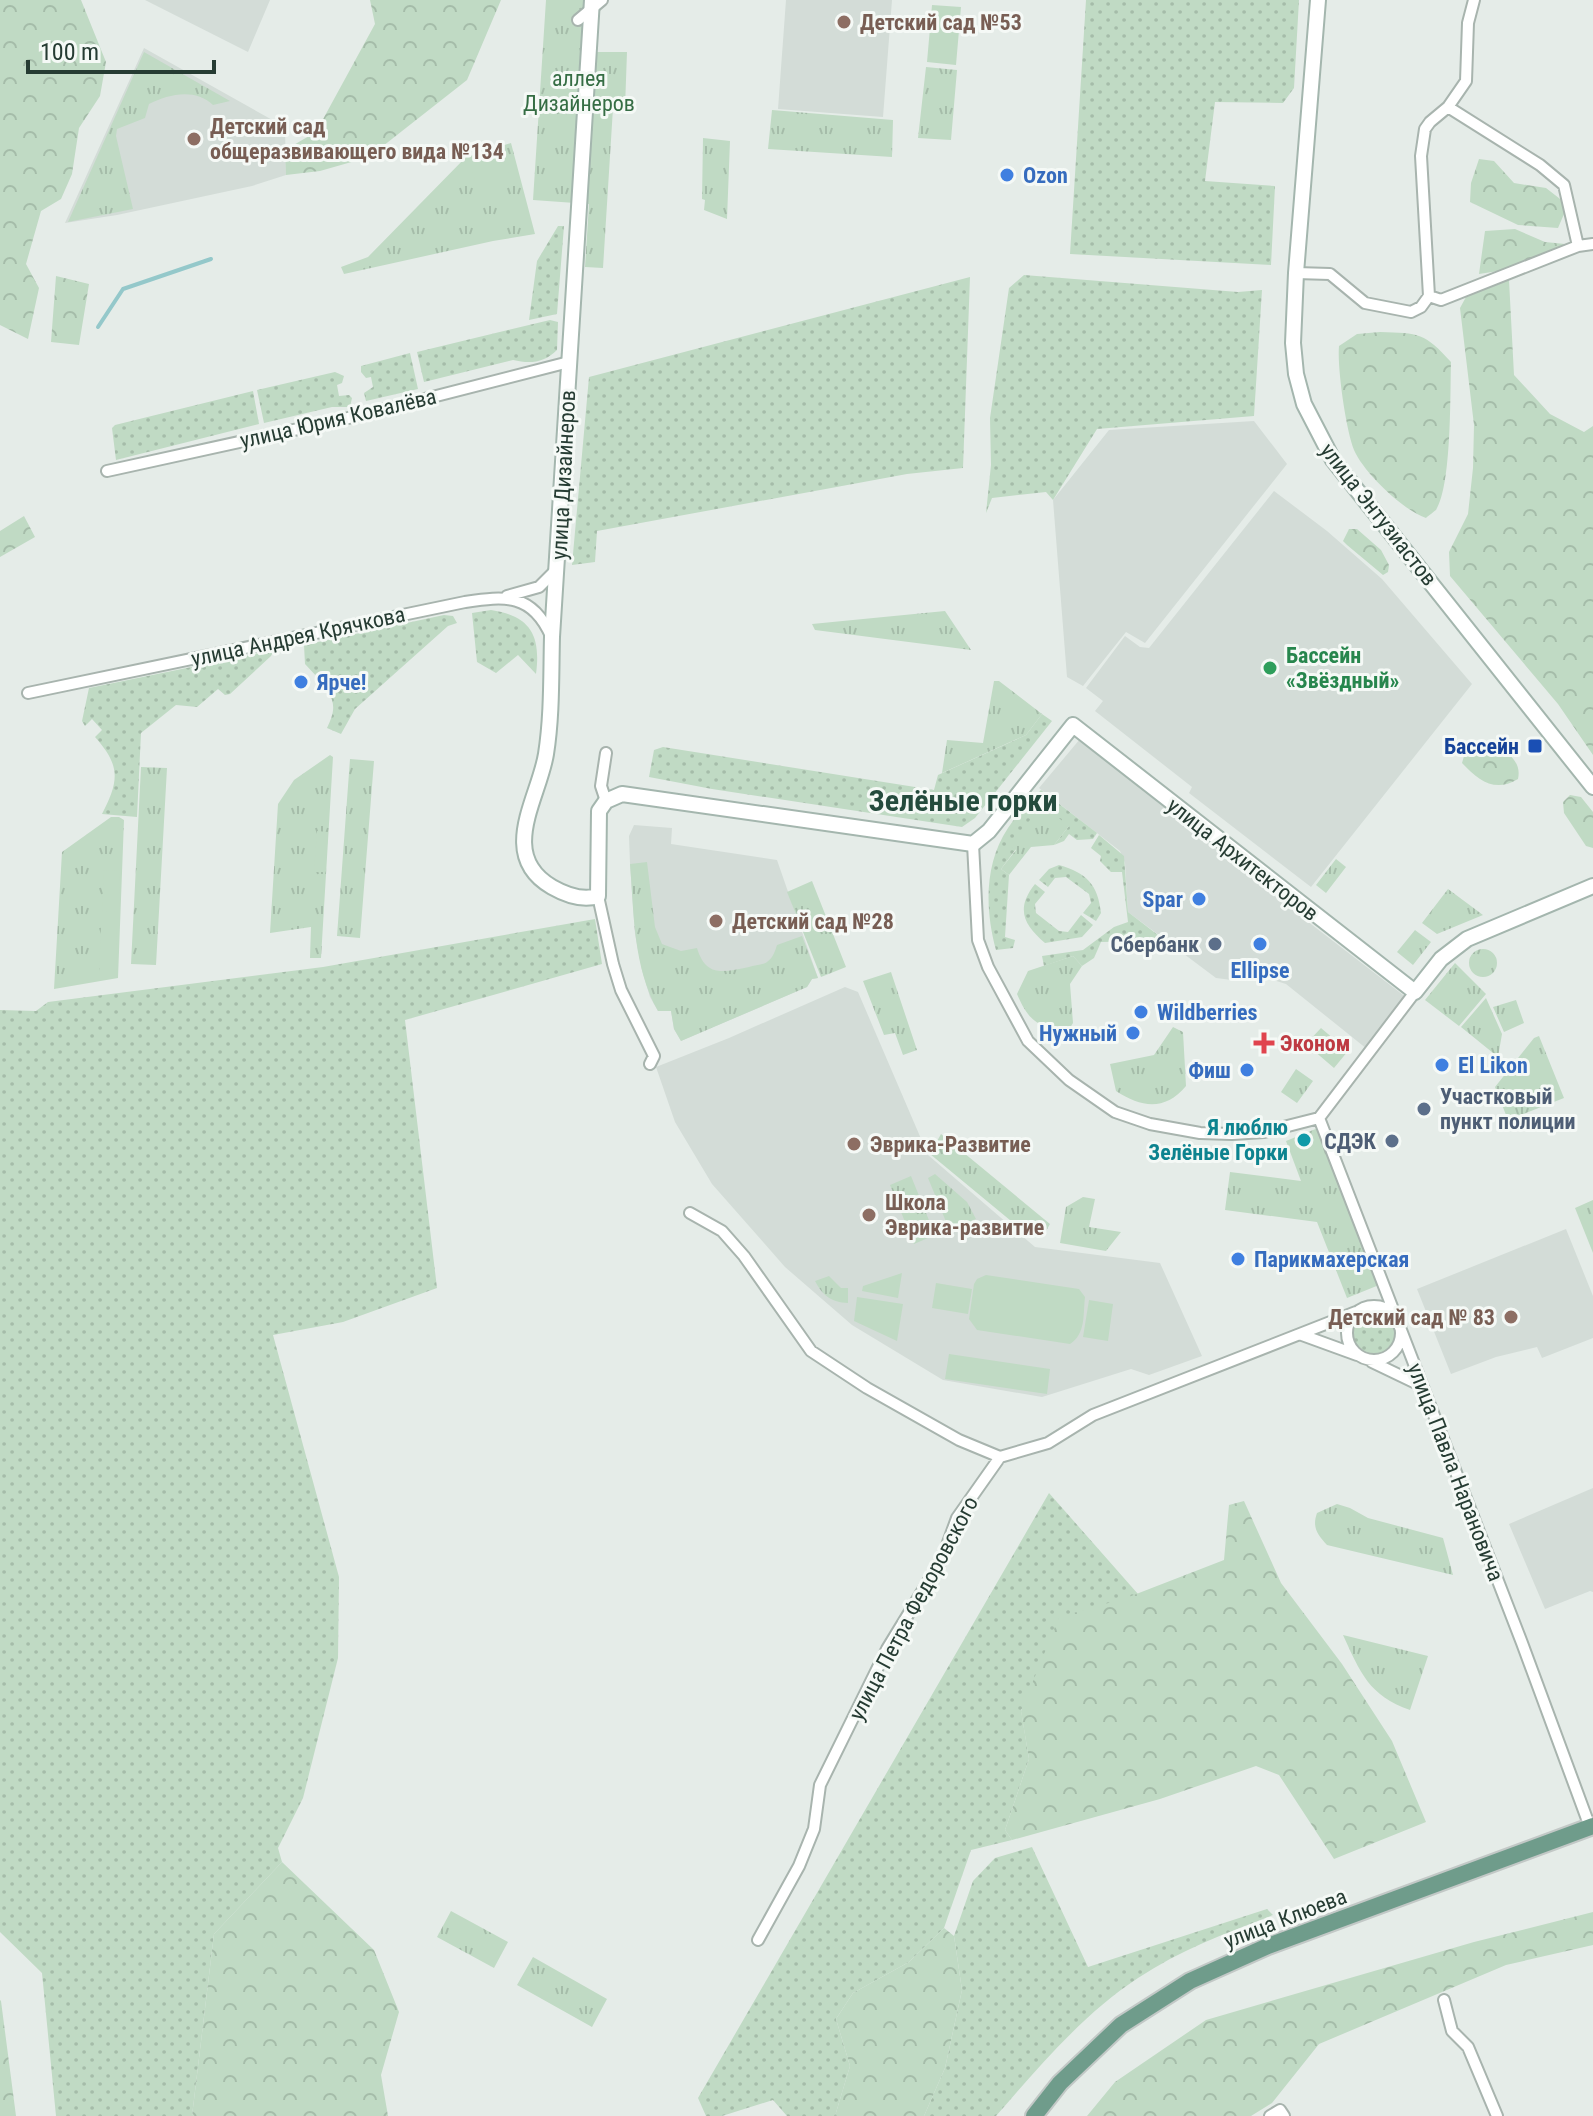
<svg xmlns="http://www.w3.org/2000/svg" width="1593" height="2116" viewBox="0 0 1593 2116" font-family="'Roboto Condensed',sans-serif">
<style>
.built{fill:#d3dcd7}
.grass{fill:url(#grass-dots)}
.forest{fill:url(#forest-crowns)}
.park{fill:url(#park-tufts)}
.pitch{fill:#c0dac4}
.lines{fill:none;stroke-linecap:round;stroke-linejoin:round}
.stream{stroke:#94c8ca;stroke-width:4}
.street-casing{stroke:#a8b4ae;stroke-width:14}
.secondary-casing{stroke:#a4b6ae;stroke-width:18}
.primary-casing{stroke:#c2c8c6;stroke-width:20}
.street{stroke:#fff;stroke-width:10}
.secondary{stroke:#fff;stroke-width:14}
.primary{stroke:#6f9c8b;stroke-width:16}
.education-dot{fill:#8d6e63;stroke:#f5f9f6;stroke-width:3}
.shop-dot{fill:#3f7fe0;stroke:#f5f9f6;stroke-width:3}
.leisure-dot{fill:#2e9e5b;stroke:#f5f9f6;stroke-width:3}
.transit-dot{fill:#1a4fb4;stroke:#f5f9f6;stroke-width:3}
.service-dot{fill:#5c6f8a;stroke:#f5f9f6;stroke-width:3}
.health-dot{fill:#e0444e;stroke:#f5f9f6;stroke-width:3}
.culture-dot{fill:#0f9aa8;stroke:#f5f9f6;stroke-width:3}
.labels{text-anchor:middle;stroke-width:6;stroke-linejoin:round;paint-order:stroke}
.education-label{font-size:22px;font-weight:bold;fill:#785e54;stroke:#f5f9f6;text-anchor:start}
.park-label{font-size:22px;fill:#356d44;stroke:#f5f9f6}
.shop-label{font-size:22px;font-weight:bold;fill:#366cbe;stroke:#f5f9f6;text-anchor:start}
.street-label{font-size:22px;fill:#263c33;stroke:#f5f9f6}
.leisure-label{font-size:22px;font-weight:bold;fill:#27864d;stroke:#f5f9f6;text-anchor:start}
.transit-label{font-size:22px;font-weight:bold;fill:#164399;stroke:#f5f9f6;text-anchor:end}
.service-label{font-size:22px;font-weight:bold;fill:#4e5e75;stroke:#f5f9f6;text-anchor:end}
.health-label{font-size:22px;font-weight:bold;fill:#be3a42;stroke:#f5f9f6;text-anchor:start}
.culture-label{font-size:22px;font-weight:bold;fill:#0d838f;stroke:#f5f9f6;text-anchor:end}
.district-label{font-size:30px;font-weight:bold;fill:#244b3d;stroke:#f5f9f6}
</style>
<defs>
<pattern id="grass-dots" width="8" height="8" patternUnits="userSpaceOnUse" patternTransform="scale(2)"><rect width="8" height="8" fill="#c0dac4"/><path d="M2 2h.1M6 6h.1" fill="none" stroke="#a5bca9" stroke-width="1.8" stroke-linecap="round"/></pattern>
<pattern id="forest-crowns" width="20" height="18" patternUnits="userSpaceOnUse" patternTransform="scale(2)"><rect width="20" height="18" fill="#c0dac4"/><path d="M2 6a3 3 0 1 1 6 0M12 15a3 3 0 1 1 6 0" fill="none" stroke="#a5bca9"/></pattern>
<pattern id="park-tufts" width="24" height="20" patternUnits="userSpaceOnUse" patternTransform="scale(2)"><rect width="24" height="20" fill="#c0dac4"/><path d="M3 7l-1-3M5 7V3M7 7l1-3M15 17l-1-3M17 17v-4M19 17l1-3" fill="none" stroke="#a5bca9"/></pattern>
</defs>
<rect width="100%" height="100%" fill="#e5ece8"/>
<path class="built" d="M145 0H270L248 52Z
M786 0H892L883 117 778 109Z
M144 48 285 127 286 175 252 186 117 215 65 223Z
M1254 421 1287 464 1145 643 1126 632 1083 686 1067 677 1053 500 1109 430Z
M1274 491 1327 531 1382 579 1472 684 1311 887 1189 793 1192 787 1095 711 1103 701 1086 688 1125 636 1140 647 1149 648Z
M1080 739 1264 888 1407 998 1367 1049 1286 984 1267 978 1240 981 1216 978 1128 912 1125 863 1120 851 1039 788Z
M634 825 672 828 671 844 777 860 818 978 812 979 807 987 681 1041 674 1029 671 1011H658L650 997 642 970 635 934 630 864 629 836Z
M845 987 858 992 928 1155 1035 1247 1160 1263 1202 1356 1149 1375 1131 1369 1042 1397 943 1380 852 1325 785 1267 712 1184 675 1122 656 1067 729 1038Z
M1566 1229 1593 1296V1338L1542 1358 1537 1347 1496 1357 1451 1374 1417 1289Z
M1593 1488V1592L1590 1591 1545 1609 1509 1524Z"/>
<path class="grass" d="M1086 0H1299L1294 88 1283 103 1215 102 1205 181 1275 186 1271 265 1070 254Z
M558 226H564L557 314 529 320 537 261Z
M1024 275 1238 292 1262 290 1254 416 1097 429 1053 500 1046 492 992 498 986 513 991 465 990 418 1009 288Z
M970 277 963 468 907 474 597 531 595 562 572 565 589 377Z
M550 320 558 322 557 350C544 363 530 364 513 360L424 382 417 352Z
M410 353 418 389 366 401 364 393 373 387 371 377 366 378 361 372V366Z
M335 372 344 376 342 383 337 385 339 396 349 395 352 398 350 407H332L264 423 257 390Z
M253 391 259 424 116 460 112 428 115 425Z
M491 610C531 616 541 636 536 674L518 655 496 673 477 662 472 613Z
M444 615 453 616 457 623 448 626 355 709 341 734 327 728C334 713 336 705 328 691L333 685 324 675 318 678 305 664 304 645Z
M274 650 271 656 230 694 225 695 218 689 197 707 176 705 141 733 137 817 102 814C119 781 121 766 95 737L102 730 92 719 85 726 82 721 89 688Z
M1042 714 1052 721 975 818 962 827 712 789 649 777 654 750 663 747 934 790 938 775 1026 735Z
M1041 790 1097 833 1093 839 1077 840 1069 834 1064 841 1054 845 1069 826 1011 845 1016 849 1001 869 1009 875 1005 937 1015 940 1013 948 996 950C985 910 984 864 1008 828 1017 814 1030 802 1041 790Z
M1099 835 1124 856 1128 912 1167 942 1159 952 1148 941 1101 942 1094 958 1082 966 1073 956 1044 966 1042 956 1083 950 1114 927 1128 922 1122 872H1111L1100 861 1101 856 1091 848Z
M1059 865C1087 873 1098 885 1101 913L1096 921 1083 913 1091 903 1089 894 1066 877 1055 878 1048 887 1039 880 1049 869Z
M1035 884 1045 892 1035 904 1036 913 1059 931 1068 932 1081 915 1093 925 1082 937 1045 943C1024 925 1015 909 1035 884Z
M595 919 602 964 405 1020 437 1288 343 1322 273 1335 339 1577 338 1658 303 1798 278 1848 282 1862 214 1934 192 2116H56L42 1973 0 1932V1010L36 1011 48 1002 323 967Z
M1353 1333a21 21 0 1 1 42 0a21 21 0 1 1-42 0Z
M1049 1493 1138 1594 1126 1599 1021 1710 1029 1759 1005 1830 1012 1840 971 1850 944 1928 909 1962 853 1993 836 2019 850 2066 835 2116H787L773 2100 722 2116H706L698 2098Z
M1032 1847 1088 1967 1267 1909 1273 1915C1226 1933 1180 1950 1138 1978 1083 2014 1039 2067 996 2116H924L945 2068 962 1990 954 1936 973 1881 995 1858Z"/>
<path class="forest" d="M0 0H81L106 62 100 96 79 128 72 174 61 199 41 211 26 264 39 288 28 339 0 325Z
M370 0H501L467 80 369 157 320 171 286 175 285 150 316 132 375 24Z
M1479 159 1494 161 1514 183 1546 188 1564 202V214L1558 228 1518 225 1470 202 1471 183Z
M1515 229 1545 242 1565 244 1511 269 1479 274 1485 231Z
M56 276 89 284 79 345 51 342Z
M1509 280 1514 375 1550 414 1584 432 1593 426V755L1558 704 1450 576 1449 552 1468 514 1473 468 1474 425 1460 308 1466 297Z
M1380 332C1419 333 1425 333 1451 362 1450 393 1452 485 1436 510 1436 510 1427 517 1426 518 1403 510 1364 473 1354 450 1346 430 1337 368 1339 346L1357 334Z
M24 516 35 537 0 557V531Z
M1349 529H1357L1381 550 1389 565 1388 572 1383 575 1347 545 1343 541Z
M1475 742H1495C1507 753 1522 761 1518 779 1495 793 1479 781 1462 763L1467 746Z
M1570 795 1581 797 1593 812V848L1586 846 1564 813 1563 802Z
M1244 1501 1281 1583 1342 1664 1392 1741 1426 1822 1334 1859 1279 1775 1256 1766 1160 1799 1012 1840 1005 1830 1029 1759 1021 1711 1059 1617 1126 1598 1224 1560 1229 1505Z
M282 1862 374 1950 399 2012 381 2075 388 2116H192L214 1934Z
M1593 1912V1945L1506 1965 1319 2044 1272 2103 1251 2116H1087L1115 2082 1206 2020 1474 1942Z
M944 1928 954 1936 962 1990 945 2068 924 2116H835L850 2066 836 2019 853 1993 909 1962Z
M0 2000 1 2001 16 2116H0Z"/>
<path class="park" d="M546 0H586L583 52H627L625 108H613L603 268 585 267 589 204 533 200Z
M144 52 230 101 213 105C195 88 169 94 149 104L145 118 117 129 116 136 133 209 68 222Z
M926 67 957 70 951 140 918 138Z
M772 110 893 120 892 157 768 149Z
M703 138 730 141 727 219 704 210 705 200 702 199Z
M511 143 535 234 493 241 344 274 341 267 368 257 466 157Z
M945 611 971 650 815 630 812 624Z
M994 681H999L1042 714 1026 735 942 773 947 740 983 743Z
M330 755 333 757 321 958H310L311 927 270 933 278 804 294 780Z
M350 759 374 761 360 938 337 936Z
M141 767 167 768 156 965 131 964Z
M1042 805 1069 826 1054 845 1031 847 1009 875 1001 869 1016 850 1010 845Z
M111 817H119L124 820 118 978 54 989 62 852Z
M1336 859 1346 867 1326 893 1316 885Z
M647 862 655 927 662 944 681 951 697 948C706 978 724 972 749 967 754 965 763 965 767 962 773 958 775 951 777 945L802 936 818 978 812 979 807 987 681 1041 674 1029 671 1011H658C633 967 634 913 630 864Z
M812 881 846 967 821 977 787 892Z
M1448 889 1483 915 1437 934 1422 923Z
M1415 930 1431 942 1413 965 1397 952Z
M1469 963a14 14 0 1 1 28 0a14 14 0 1 1-28 0Z
M1073 956 1082 966 1070 984 1073 1023 1068 1031C1038 1027 1029 1022 1017 994L1028 971Z
M1455 963 1486 994 1459 1026 1425 1000Z
M891 972 917 1050 903 1055 895 1033 884 1035 863 981Z
M1486 998 1502 1034 1498 1057 1461 1027Z
M1516 1000 1524 1023 1504 1032 1493 1007Z
M1173 1027 1183 1032 1186 1086C1165 1111 1142 1108 1116 1091L1110 1064 1154 1055Z
M1539 1036 1564 1098 1508 1120 1495 1087 1534 1038Z
M1296 1069 1313 1081 1297 1103 1281 1092Z
M1318 1128 1379 1285 1347 1298 1317 1222 1225 1210 1230 1172 1301 1181 1286 1141Z
M941 1134 1050 1224 1046 1231H1023L930 1154Z
M935 1174 967 1202 976 1219 949 1229 928 1178Z
M911 1176 935 1235 914 1244 890 1185Z
M1083 1197 1095 1199 1089 1227 1121 1232 1106 1251 1060 1243 1066 1207Z
M1593 1200V1253L1575 1208Z
M829 1276 841 1288H848V1303C831 1302 823 1296 815 1281Z
M1337 1504 1350 1508 1368 1518 1443 1538 1453 1575 1327 1545C1317 1534 1312 1527 1317 1513Z
M1343 1635 1428 1656 1410 1710C1369 1696 1360 1672 1343 1635Z
M451 1911 508 1942 494 1968 437 1937Z
M533 1957 607 1999 592 2027 517 1985Z"/>
<path class="pitch" d="M932 5 961 7 956 65 927 62Z
M504 145 511 172 475 181 469 158Z
M317 831 328 832 325 872H314Z
M104 870 120 871 119 912 102 911Z
M101 926H117L116 976H99Z
M1321 1028 1348 1051 1334 1068 1306 1044Z
M902 1273 898 1298 862 1291 863 1286Z
M986 1275 1079 1289 1085 1297C1083 1314 1086 1334 1070 1344L977 1330 969 1319 974 1284 977 1279Z
M936 1283 972 1289 968 1314 932 1308Z
M857 1297 903 1304 897 1341 854 1321Z
M1089 1300 1113 1304 1108 1341 1083 1337Z
M949 1354 1050 1369 1047 1394 945 1379Z"/>
<g class="lines">
<path class="stream" d="M98 327 123 289 211 259"/>
<defs>
<path id="street" d="M578 20 602 0
M1448 107 1540 165 1564 185 1578 246
M1296 273 1330 274 1365 303 1411 312 1421 307 1429 296 1421 156 1425 129 1430 122 1448 107 1466 81 1468 23 1474 0
M1429 296 1441 300 1578 246 1593 244
M107 471 362 415 569 362
M507 596 539 587 555 571
M28 693 465 602C505 596 532 593 551 636
M606 753 601 786 606 801
M973 844 978 940 988 967 1028 1041 1069 1080 1115 1112 1150 1124 1200 1133 1232 1134 1264 1132 1319 1118 1415 992
M598 896 613 964 621 990 654 1056 650 1064
M1319 1118 1522 1643 1590 1827
M690 1213 722 1231 744 1256 811 1351 867 1388 959 1440 1000 1457
M1347 1333a27 27 0 1 1 54 0a27 27 0 1 1-54 0Z
M1302 1335 1357 1355
M1372 1362 1422 1386
M758 1940 799 1866 814 1829 820 1785 887 1649 942 1559 957 1518 1000 1457 1048 1443 1093 1415 1356 1312
M1444 2000 1452 2031 1468 2047 1497 2116
M1270 2116 1280 2110 1284 2116"/>
<path id="secondary" d="M592 0 552 637C551 676 552 716 546 754 539 798 497 855 552 887 566 895 582 901 598 896L599 811 606 801 622 794 973 844 989 831 1073 725 1415 992 1441 959 1467 939 1593 886
M1318 0 1296 273 1293 343 1296 374 1304 404 1333 460 1593 787"/>
<path id="primary" d="M1034 2116 1060 2083 1121 2025 1190 1981 1268 1946 1593 1826"/>
</defs>
<use href="#street" class="street-casing"/>
<use href="#secondary" class="secondary-casing"/>
<use href="#primary" class="primary-casing"/>
<use href="#street" class="street"/>
<use href="#secondary" class="secondary"/>
<use href="#primary" class="primary"/>
</g>
<g class="education-dot">
<circle cx="844" cy="22" r="8"/>
<circle cx="194" cy="139" r="8"/>
<circle cx="716" cy="921" r="8"/>
<circle cx="854" cy="1144" r="8"/>
<circle cx="869" cy="1215" r="8"/>
<circle cx="1511" cy="1317" r="8"/>
</g>
<g class="shop-dot">
<circle cx="1007" cy="175" r="8"/>
<circle cx="301" cy="682" r="8"/>
<circle cx="1199" cy="899" r="8"/>
<circle cx="1260" cy="944" r="8"/>
<circle cx="1141" cy="1012" r="8"/>
<circle cx="1133" cy="1033" r="8"/>
<circle cx="1442" cy="1065" r="8"/>
<circle cx="1247" cy="1070" r="8"/>
<circle cx="1238" cy="1259" r="8"/>
</g>
<circle class="leisure-dot" cx="1270" cy="668" r="8"/>
<rect class="transit-dot" x="1527" y="738" width="16" height="16" rx="4"/>
<g class="service-dot">
<circle cx="1215" cy="944" r="8"/>
<circle cx="1424" cy="1109" r="8"/>
<circle cx="1392" cy="1141" r="8"/>
</g>
<path class="health-dot" d="M1260 1031h8v8h8v8h-8v8h-8v-8h-8v-8h8z"/>
<circle class="culture-dot" cx="1304" cy="1140" r="8"/>
<g class="labels">
<g class="education-label">
<text x="860" y="30">Детский сад №53</text>
<text x="210" y="134">Детский сад<tspan x="210" dy="25">общеразвивающего вида №134</tspan></text>
<text x="732" y="929">Детский сад №28</text>
<text x="870" y="1152">Эврика-Развитие</text>
<text x="885" y="1210">Школа<tspan x="885" dy="25">Эврика-развитие</tspan></text>
<text x="1495" y="1325" text-anchor="end">Детский сад № 83</text>
</g>
<g class="park-label">
<text x="579" y="86">аллея<tspan x="579" dy="25">Дизайнеров</tspan></text>
</g>
<g class="shop-label">
<text x="1023" y="183">Ozon</text>
<text x="317" y="690">Ярче!</text>
<text x="1183" y="907" text-anchor="end">Spar</text>
<text x="1260" y="978" text-anchor="middle">Ellipse</text>
<text x="1157" y="1020">Wildberries</text>
<text x="1117" y="1041" text-anchor="end">Нужный</text>
<text x="1458" y="1073">El Likon</text>
<text x="1231" y="1078" text-anchor="end">Фиш</text>
<text x="1254" y="1267">Парикмахерская</text>
</g>
<g class="street-label">
<text transform="translate(338 418) rotate(-13)" y="8">улица Юрия Ковалёва</text>
<text transform="translate(563 475) rotate(-87)" y="8">улица Дизайнеров</text>
<text transform="translate(1379 514) rotate(52)" y="8">улица Энтузиастов</text>
<text transform="translate(298 636) rotate(-12)" y="8">улица Андрея Крячкова</text>
<text transform="translate(1243 859) rotate(38)" y="8">улица Архитекторов</text>
<text transform="translate(1456 1472) rotate(69)" y="8">улица Павла Нарановича</text>
<text transform="translate(913 1608) rotate(-62)" y="8">улица Петра Федоровского</text>
<text transform="translate(1285 1918) rotate(-21)" y="8">улица Клюева</text>
</g>
<g class="leisure-label">
<text x="1286" y="663">Бассейн<tspan x="1286" dy="25">«Звёздный»</tspan></text>
</g>
<g class="transit-label">
<text x="1519" y="754">Бассейн</text>
</g>
<g class="service-label">
<text x="1199" y="952">Сбербанк</text>
<text x="1440" y="1104" text-anchor="start">Участковый<tspan x="1440" dy="25">пункт полиции</tspan></text>
<text x="1376" y="1149">СДЭК</text>
</g>
<g class="health-label">
<text x="1280" y="1051">Эконом</text>
</g>
<g class="culture-label">
<text x="1288" y="1135">Я люблю<tspan x="1288" dy="25">Зелёные Горки</tspan></text>
</g>
<g class="district-label">
<text x="963" y="811">Зелёные горки</text>
</g>
</g>
<path d="M28 60v12h186v-12" fill="none" stroke="#263c33" stroke-width="4"/>
<text x="40" y="60" font-size="24" fill="#263c33" stroke="#f5f9f6" stroke-width="6" paint-order="stroke">100 m</text>
</svg>
